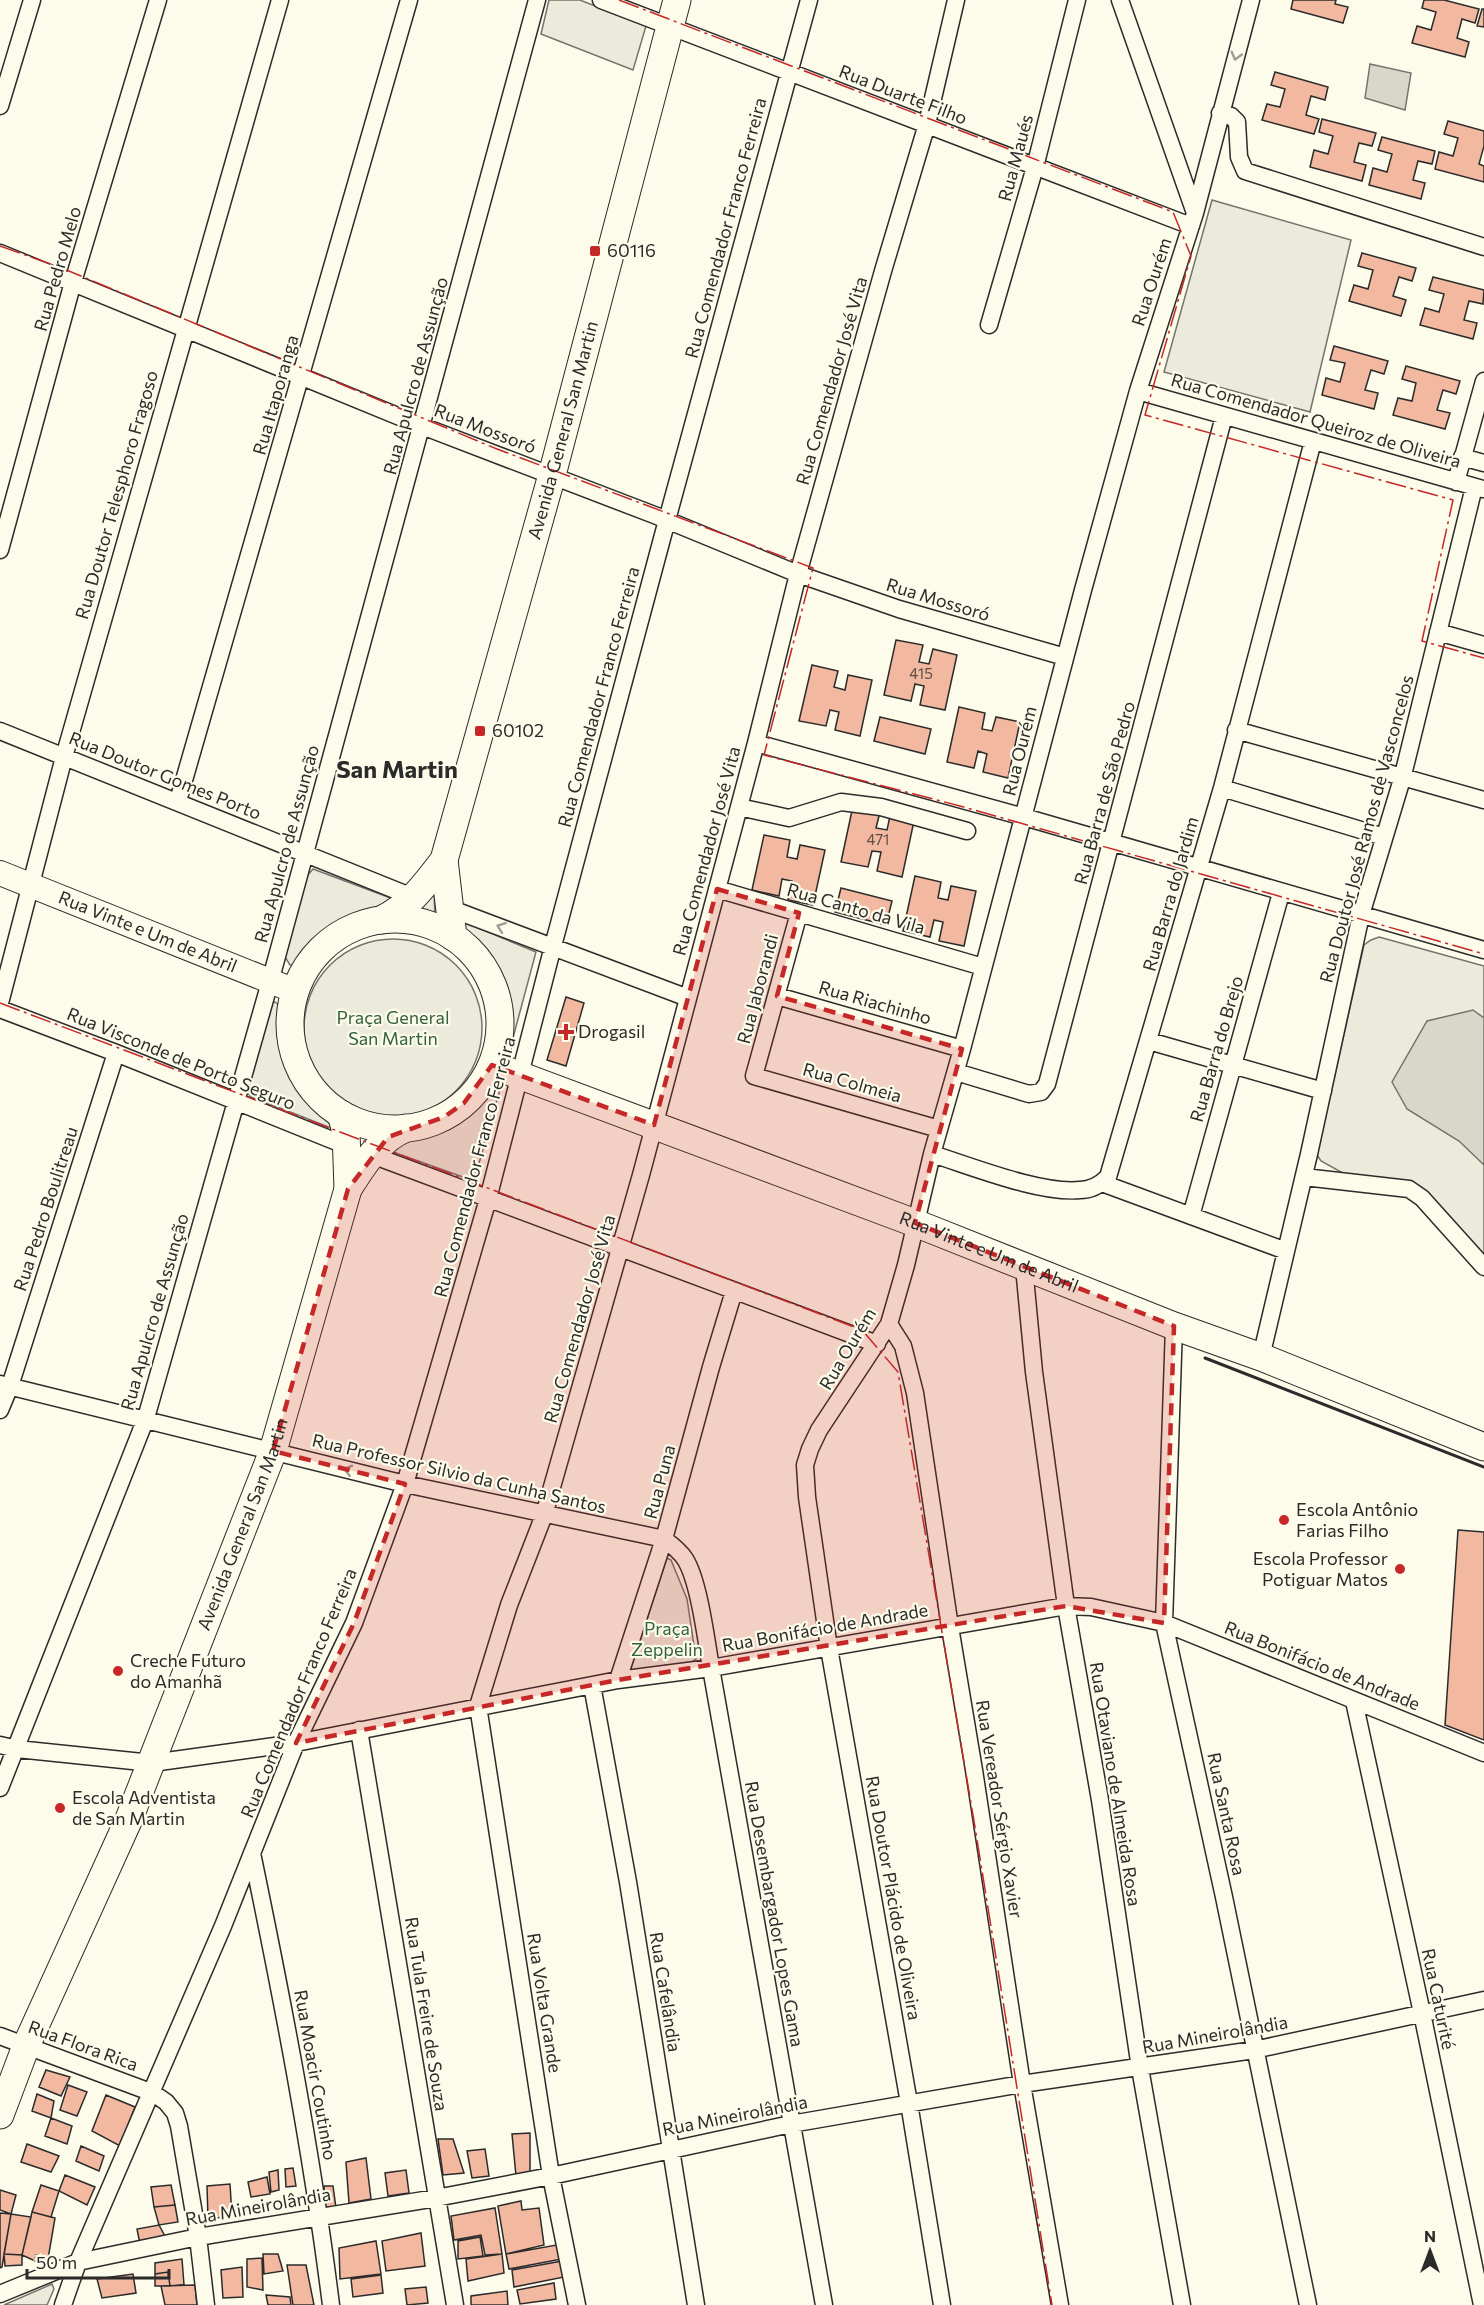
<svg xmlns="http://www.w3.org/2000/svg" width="1484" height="2305" viewBox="0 0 1484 2305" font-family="Commissioner,sans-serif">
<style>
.green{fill:#ecebdb;stroke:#74746e;stroke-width:1.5}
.parking{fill:#eceadb;stroke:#74746e;stroke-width:1.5}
.water{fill:#d8d7c9;stroke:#74746e;stroke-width:1.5}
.building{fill:#f2b8a0;stroke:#2b2b2b;stroke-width:1.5}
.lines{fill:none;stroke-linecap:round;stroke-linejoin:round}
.street-casing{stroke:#2b2b2b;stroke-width:19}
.secondary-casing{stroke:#2b2b2b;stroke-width:26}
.primary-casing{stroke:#2b2b2b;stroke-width:29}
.street{stroke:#fdfbea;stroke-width:16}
.secondary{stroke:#fdfbea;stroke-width:24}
.primary{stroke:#fdfbea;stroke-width:27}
.wall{stroke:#2b2b2b;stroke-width:3}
.power{stroke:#c62828;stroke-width:1.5;stroke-dasharray:21 4.5 3 4.5;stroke-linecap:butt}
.oneway{stroke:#9e9d94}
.marked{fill:#c62828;fill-opacity:0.2;stroke:#c62828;stroke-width:4.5;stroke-dasharray:12 8;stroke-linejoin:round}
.poi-dot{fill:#c62828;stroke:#fdfbea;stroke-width:2}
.labels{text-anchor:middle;stroke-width:4.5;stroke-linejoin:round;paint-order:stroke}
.number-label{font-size:15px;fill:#5d4e48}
.street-label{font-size:18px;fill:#2b2b2b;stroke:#fdfbea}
.poi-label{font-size:18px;fill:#2b2b2b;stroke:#fdfbea;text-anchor:start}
.park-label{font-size:18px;fill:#34623c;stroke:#fdfbea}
.district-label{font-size:24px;font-weight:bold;fill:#2b2b2b;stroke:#fdfbea}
</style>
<rect width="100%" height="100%" fill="#fdfbea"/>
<path class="green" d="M549 0H580L646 26 633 70 541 34Z
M313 869 388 897 391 899 389 908C365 916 340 922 320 938 309 946 302 956 293 965H290L285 957 307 876Z
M434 890 435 920 414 916 413 915Z
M459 920 536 952 510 1049 507 1047C510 993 495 965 457 928Z
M1379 937 1484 966V1259L1432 1201 1348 1176 1321 1161 1317 1155 1364 945 1371 940Z
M304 1028a89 89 0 1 1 178 0a89 89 0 1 1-178 0Z
M275 1002 280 1006C276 1053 293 1100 334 1126L331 1128 252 1097 247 1093 272 1003Z
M494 1082H498L501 1086 474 1181 393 1152 384 1143C433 1139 467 1126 494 1082Z
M667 1558 671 1560 687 1599 696 1659 692 1662 632 1670 631 1668Z
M52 2284 54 2289 47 2305H4Z"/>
<path class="parking" d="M1212 200 1351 240 1310 412 1164 372Z"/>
<path class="water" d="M1370 64 1411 73 1405 110 1365 98Z
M1473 1010 1484 1018V1165L1459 1141 1407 1109 1392 1082 1427 1021Z"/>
<path class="building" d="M1293 0H1336L1335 4 1348 7 1343 23 1291 9Z
M1424 0H1444L1479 9 1475 23 1462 19 1457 38 1469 42 1465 57 1412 43 1417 26 1431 30 1436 12 1422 8Z
M1482 9H1484V27L1477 26Z
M1275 72 1328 87 1325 100 1311 96 1306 115 1319 119 1314 134 1262 120 1267 104 1280 107 1285 89 1271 85Z
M1322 119 1376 133 1372 146 1359 143 1354 162 1366 165 1362 181 1310 167 1314 150 1328 154 1333 136 1319 132Z
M1448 121 1484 131V146L1479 164 1484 166V182L1435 169 1439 152 1453 156 1458 138 1444 134Z
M1382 137 1435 151 1432 164 1418 161 1413 180 1425 183 1421 199 1369 185 1373 168 1387 172 1392 154 1378 150Z
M1362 253 1416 268 1412 281 1399 277 1393 296 1406 300 1401 316 1349 301 1354 285 1368 289 1373 270 1358 266Z
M1433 277 1484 290 1483 304 1469 301 1464 320 1477 323 1473 339 1420 325 1425 308 1439 312 1444 294 1429 290Z
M1334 346 1388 361 1384 374 1371 370 1365 390 1378 393 1374 409 1322 395 1326 378 1340 382 1345 363 1330 360Z
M1406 366 1460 381 1456 394 1443 390 1437 410 1450 413 1445 429 1393 415 1398 398 1412 401 1416 383 1402 379Z
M896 640 923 645 919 662 929 664 933 649 957 655 945 710 920 705 924 686 915 684 911 701 884 695Z
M812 665 838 671 834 687 845 690 848 675 872 680 860 736 835 730 839 712 830 710 826 726 799 721Z
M959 707 985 713 982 729 992 731 996 717 1020 722 1008 778 983 772 987 754 978 751 974 768 947 762Z
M880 717 931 729 925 754 874 741Z
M853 806 880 812 876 828 887 830 890 816 914 821 902 877 877 871 881 852 872 851 868 867 841 862Z
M764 835 790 840 787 857 797 859 800 845 825 850 813 905 788 900 792 881 782 879 779 896 752 890Z
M915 876 941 882 938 898 948 900 951 886 976 891 964 946 939 941 943 922 934 920 930 937 903 931Z
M841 888 892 901 886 925 835 912Z
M566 997 584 1003 566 1066 547 1060Z
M1458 1530 1484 1532V1740L1445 1725Z
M46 2070 70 2077 61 2096 39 2087Z
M68 2085 87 2092 77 2116 60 2110Z
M37 2094 54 2101 51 2118 32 2111Z
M106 2095 135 2107 120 2146 92 2131Z
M51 2118 72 2126 67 2144 45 2136Z
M530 2133V2175L516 2176 512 2134Z
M438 2139H453L464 2173 443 2175Z
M27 2144 59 2156 51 2172 21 2162Z
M81 2146 104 2156 99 2171 76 2161Z
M485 2149 489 2176 472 2178 467 2151Z
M366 2158 371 2199 349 2203 346 2162Z
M293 2168 296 2186 286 2187 285 2169Z
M278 2170 279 2190 271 2192 269 2172Z
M406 2170 409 2193 388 2196 385 2173Z
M65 2175 95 2187 87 2205 59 2191Z
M267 2177 270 2194 251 2197 248 2182Z
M230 2184 232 2216 208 2219 207 2186Z
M41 2185 59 2191 51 2217 32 2212Z
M171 2185 175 2205 154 2207 151 2187Z
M324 2186H333L336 2208H325Z
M0 2190 16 2195 11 2214 0 2210Z
M521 2201 522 2210 539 2208 544 2245 506 2254 498 2206Z
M175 2205 178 2222 159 2225 154 2207Z
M495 2208 502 2254 485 2255 481 2235 454 2240 451 2216Z
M32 2212 55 2218 48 2259 36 2255 35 2261 22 2255Z
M0 2213 11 2214 2 2267 0 2268Z
M11 2214 31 2217 22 2255 4 2254Z
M159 2225 166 2238 140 2244 137 2229Z
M421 2233 425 2266 386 2271 382 2241Z
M480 2237 483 2256 458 2259V2241Z
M376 2241 381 2274 340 2279 339 2248Z
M562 2244 567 2258 509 2269 506 2254Z
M4 2254 22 2255V2265L5 2266Z
M263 2254H278L283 2271 264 2274Z
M502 2254 504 2273 468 2281 466 2259Z
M262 2258 263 2290 247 2287V2259Z
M182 2259 184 2285 170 2286 168 2272 155 2274V2263Z
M568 2260 569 2276 514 2287 512 2270Z
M287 2265H306L314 2305H293Z
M242 2267 243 2297 223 2298 221 2270Z
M168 2272 170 2286H155V2274Z
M133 2274 136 2293 102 2298 97 2279Z
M381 2275 383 2293 353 2297 351 2279Z
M554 2283 556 2299 520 2304 517 2290Z
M195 2285 197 2305H165L161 2286Z
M426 2287 428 2303 407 2305 405 2289Z
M507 2291 508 2305H471V2296Z
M266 2295 290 2297 291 2305H268Z"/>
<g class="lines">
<defs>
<path id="street" d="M601 0 1191 226
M1120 0 1195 213
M0 106 32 0
M1220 113 1231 116 1237 122 1239 157 1245 171 1484 247
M0 253 422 426 657 516 798 574 899 609 1065 657
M989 325 1035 167 1077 0
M1138 391 1483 489
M1462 457 1484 463
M1456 482 1484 381
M0 550 73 282 158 0
M1438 632 1484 645
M1236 730 1484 800
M0 731 415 898
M756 743 1024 817 1484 950
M1222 788 1384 837
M178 801 409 0
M739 807 789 818 841 802 881 807 967 831
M717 889 983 967
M449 908 688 998
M799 913 754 1076 939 1129
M777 996 962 1049
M0 1003 64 757 280 0
M0 1009 116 1053 347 1146
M1149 1041 1323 1091
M956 1072 1029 1094 1041 1092 1047 1084 1224 416
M932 1154C971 1166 1040 1194 1080 1190 1091 1190 1100 1185 1108 1177L1222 788 1313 441
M372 1155 877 1344
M1304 1177 1409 1189 1422 1198 1484 1267
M1102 1183 1286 1251
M1191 1216 1281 893
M1024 1267 1034 1372 1066 1606 1100 1800 1140 2068 1182 2305
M889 1324 903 1346 915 1393 950 1627 974 1770 1022 2084 1060 2305
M1174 1326 1164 1623 1224 1897 1308 2305
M1261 1357 1309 1154 1361 915 1402 779 1474 487
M0 1384 405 1484 664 1539C672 1545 679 1550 685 1559 699 1581 706 1639 711 1668L824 2305
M0 1410 10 1386 116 1053
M618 1680 664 1539 711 1367 734 1291
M592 1685 628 1882 696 2305
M1354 1701 1422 2013 1482 2305
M359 1730 455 2305
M0 1745 17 1749 152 1763 296 1743 618 1680 711 1668 1066 1606 1091 1607 1164 1623 1484 1753
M0 1788 146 1418 270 982 537 0
M252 1853C283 2003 312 2153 331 2305
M0 2036 153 2093 166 2102 175 2113 179 2126 198 2237 206 2305
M0 2294 78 2262 198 2237 436 2198 551 2176 791 2124 1022 2084 1254 2050 1484 2000
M63 2305 78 2262 223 1926 296 1743 354 1623 405 1484 488 1199 553 946 667 520 809 0
M577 2305 551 2176 478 1706 509 1605 544 1515 641 1175 756 743 798 574 883 271 927 124 956 0
M942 2305 909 2103 829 1648 807 1497 805 1465 810 1449 819 1430 889 1324 906 1265 932 1154 962 1049 1083 590 1138 391 1195 213 1251 0"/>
<g id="secondary">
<path id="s1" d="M0 873 295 991"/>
</g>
<g id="primary">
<path d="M444 860 453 937"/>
<circle cx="395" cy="1024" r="105"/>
<path id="s2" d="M381 920C411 905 424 886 444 860L552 475 677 0"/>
<path id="s3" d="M492 1065 915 1223 1174 1326 1261 1357 1484 1447"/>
<path d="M348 1189C364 1164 378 1140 406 1128"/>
<path id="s4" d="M0 2115 26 2046 129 1819 273 1451 348 1189 346 1132 341 1114"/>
</g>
</defs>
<use href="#street" class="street-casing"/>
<use href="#secondary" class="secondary-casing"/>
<use href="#primary" class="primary-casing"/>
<use href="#street" class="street"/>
<use href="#secondary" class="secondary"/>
<use href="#primary" class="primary"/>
<path class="wall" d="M1205 1358 1484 1467"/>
<path class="power" d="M619 0 1173 212 1191 256 1145 415 1453 500 1422 641 1484 658
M0 246 64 269 497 449 813 568 764 755 960 806 1484 954
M0 1003 862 1330 898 1372 974 1821 1052 2305"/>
</g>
<defs><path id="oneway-chevron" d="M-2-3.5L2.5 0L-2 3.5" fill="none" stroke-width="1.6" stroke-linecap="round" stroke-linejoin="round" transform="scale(1.5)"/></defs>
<g class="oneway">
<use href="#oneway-chevron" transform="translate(1236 56) rotate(105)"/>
<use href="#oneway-chevron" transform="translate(501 927) rotate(-160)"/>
<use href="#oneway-chevron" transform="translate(348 1470) rotate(-166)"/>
</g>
<path class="marked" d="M717 889 799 913 777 996 962 1049 915 1223 1174 1326 1164 1623 1066 1606 618 1680 296 1743 354 1623 405 1484 273 1451 348 1189 388 1137 444 1117 464 1103 492 1065 654 1125Z"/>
<g class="poi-dot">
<rect x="589" y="245" width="12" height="12" rx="3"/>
<rect x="474" y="725" width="12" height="12" rx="3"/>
<path d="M563 1023h6v6h6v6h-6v6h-6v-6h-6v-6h6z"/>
<circle cx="1284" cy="1520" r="6"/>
<circle cx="1400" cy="1569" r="6"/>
<circle cx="118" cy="1671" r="6"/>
<circle cx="60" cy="1808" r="6"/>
</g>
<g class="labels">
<g class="number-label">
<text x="921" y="679">415</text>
<text x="878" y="845">471</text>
</g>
<g class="street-label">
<text transform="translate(903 95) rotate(21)" y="6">Rua Duarte Filho</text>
<text transform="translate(1016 158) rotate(-75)" y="6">Rua Maués</text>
<text transform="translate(726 228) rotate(-75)" y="6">Rua Comendador Franco Ferreira</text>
<text transform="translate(58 269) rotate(-74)" y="6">Rua Pedro Melo</text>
<text transform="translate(1152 282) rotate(-72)" y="6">Rua Ourém</text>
<text transform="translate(416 376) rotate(-75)" y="6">Rua Apulcro de Assunção</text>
<text transform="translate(832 381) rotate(-74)" y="6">Rua Comendador José Vita</text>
<text transform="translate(276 395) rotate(-74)" y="6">Rua Itaporanga</text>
<text transform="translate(1316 421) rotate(16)" y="6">Rua Comendador Queiroz de Oliveira</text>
<text transform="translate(485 429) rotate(21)" y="6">Rua Mossoró</text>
<text dy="6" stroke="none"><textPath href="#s2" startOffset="534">Avenida General San Martin</textPath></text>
<text transform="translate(117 495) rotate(-74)" y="6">Rua Doutor Telesphoro Fragoso</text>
<text transform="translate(938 600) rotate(17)" y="6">Rua Mossoró</text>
<text transform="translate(599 697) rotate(-75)" y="6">Rua Comendador Franco Ferreira</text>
<text transform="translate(1020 751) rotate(-76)" y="6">Rua Ourém</text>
<text transform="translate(165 776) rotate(22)" y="6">Rua Doutor Gomes Porto</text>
<text transform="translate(1105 793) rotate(-75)" y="6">Rua Barra de São Pedro</text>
<text transform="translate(1367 829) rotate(-75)" y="6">Rua Doutor José Ramos de Vasconcelos</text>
<text transform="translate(287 844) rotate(-75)" y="6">Rua Apulcro de Assunção</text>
<text transform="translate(707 851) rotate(-75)" y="6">Rua Comendador José Vita</text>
<text transform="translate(1171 894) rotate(-74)" y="6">Rua Barra do Jardim</text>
<text transform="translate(856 909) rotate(16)" y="6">Rua Canto da Vila</text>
<text dy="6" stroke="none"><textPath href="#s1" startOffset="159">Rua Vinte e Um de Abril</textPath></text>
<text transform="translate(758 989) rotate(-75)" y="6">Rua Jaborandi</text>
<text transform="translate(875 1003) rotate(16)" y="6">Rua Riachinho</text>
<text transform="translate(1217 1049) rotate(-74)" y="6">Rua Barra do Brejo</text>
<text transform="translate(181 1059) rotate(22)" y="6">Rua Visconde de Porto Seguro</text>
<text transform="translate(852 1083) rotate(16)" y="6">Rua Colmeia</text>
<text transform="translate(475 1167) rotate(-75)" y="6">Rua Comendador Franco Ferreira</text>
<text transform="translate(46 1209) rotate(-72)" y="6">Rua Pedro Boulitreau</text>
<text dy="6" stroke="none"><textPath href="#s3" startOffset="531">Rua Vinte e Um de Abril</textPath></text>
<text transform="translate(155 1312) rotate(-74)" y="6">Rua Apulcro de Assunção</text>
<text transform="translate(580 1319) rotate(-74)" y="6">Rua Comendador José Vita</text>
<text transform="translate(848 1349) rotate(-59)" y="6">Rua Ourém</text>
<text transform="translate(459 1474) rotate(13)" y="6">Rua Professor Silvio da Cunha Santos</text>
<text transform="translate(660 1482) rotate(-75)" y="6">Rua Puna</text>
<text dy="6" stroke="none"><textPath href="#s4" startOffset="639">Avenida General San Martin</textPath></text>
<text transform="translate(825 1628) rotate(-10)" y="6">Rua Bonifácio de Andrade</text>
<text transform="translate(1322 1666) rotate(22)" y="6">Rua Bonifácio de Andrade</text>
<text transform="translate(299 1693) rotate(-67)" y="6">Rua Comendador Franco Ferreira</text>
<text transform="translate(1115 1784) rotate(81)" y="6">Rua Otaviano de Almeida Rosa</text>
<text transform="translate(999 1809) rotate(81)" y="6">Rua Vereador Sérgio Xavier</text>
<text transform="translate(1226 1814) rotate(78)" y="6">Rua Santa Rosa</text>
<text transform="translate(893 1898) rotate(80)" y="6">Rua Doutor Plácido de Oliveira</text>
<text transform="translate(774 1914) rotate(80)" y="6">Rua Desembargador Lopes Gama</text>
<text transform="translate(665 1992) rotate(81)" y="6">Rua Cafelândia</text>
<text transform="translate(1438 1999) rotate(78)" y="6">Rua Caturité</text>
<text transform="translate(544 2003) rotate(81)" y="6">Rua Volta Grande</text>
<text transform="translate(426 2014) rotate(81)" y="6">Rua Tula Freire de Souza</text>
<text transform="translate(1215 2035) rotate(-10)" y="6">Rua Mineirolândia</text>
<text transform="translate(83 2046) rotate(20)" y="6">Rua Flora Rica</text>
<text transform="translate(315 2075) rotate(80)" y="6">Rua Moacir Coutinho</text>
<text transform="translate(735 2116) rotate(-11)" y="6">Rua Mineirolândia</text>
<text transform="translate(258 2207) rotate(-10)" y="6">Rua Mineirolândia</text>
</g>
<g class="poi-label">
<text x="607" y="257">60116</text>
<text x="492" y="737">60102</text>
<text x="578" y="1038">Drogasil</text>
<text x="1296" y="1516">Escola Antônio<tspan x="1296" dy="21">Farias Filho</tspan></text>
<text x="1388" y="1565" text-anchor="end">Escola Professor<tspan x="1388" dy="21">Potiguar Matos</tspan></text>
<text x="130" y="1667">Creche Futuro<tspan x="130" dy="21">do Amanhã</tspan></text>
<text x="72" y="1804">Escola Adventista<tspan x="72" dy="21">de San Martin</tspan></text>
</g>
<g class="park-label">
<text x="393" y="1024">Praça General<tspan x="393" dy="21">San Martin</tspan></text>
<text x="667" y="1635">Praça<tspan x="667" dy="21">Zeppelin</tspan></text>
</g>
<g class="district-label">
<text x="397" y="778">San Martin</text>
</g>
</g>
<g transform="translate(1430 2251)" stroke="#fdfbea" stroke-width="4.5" paint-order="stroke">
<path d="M0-4.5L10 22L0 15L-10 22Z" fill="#2b2b2b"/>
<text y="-9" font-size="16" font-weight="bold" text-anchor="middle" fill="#2b2b2b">N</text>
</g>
<path d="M27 2269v9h142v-9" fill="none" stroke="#2b2b2b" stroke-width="3"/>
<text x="36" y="2269" font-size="18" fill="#2b2b2b" stroke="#fdfbea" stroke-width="4.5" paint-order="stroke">50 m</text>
</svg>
